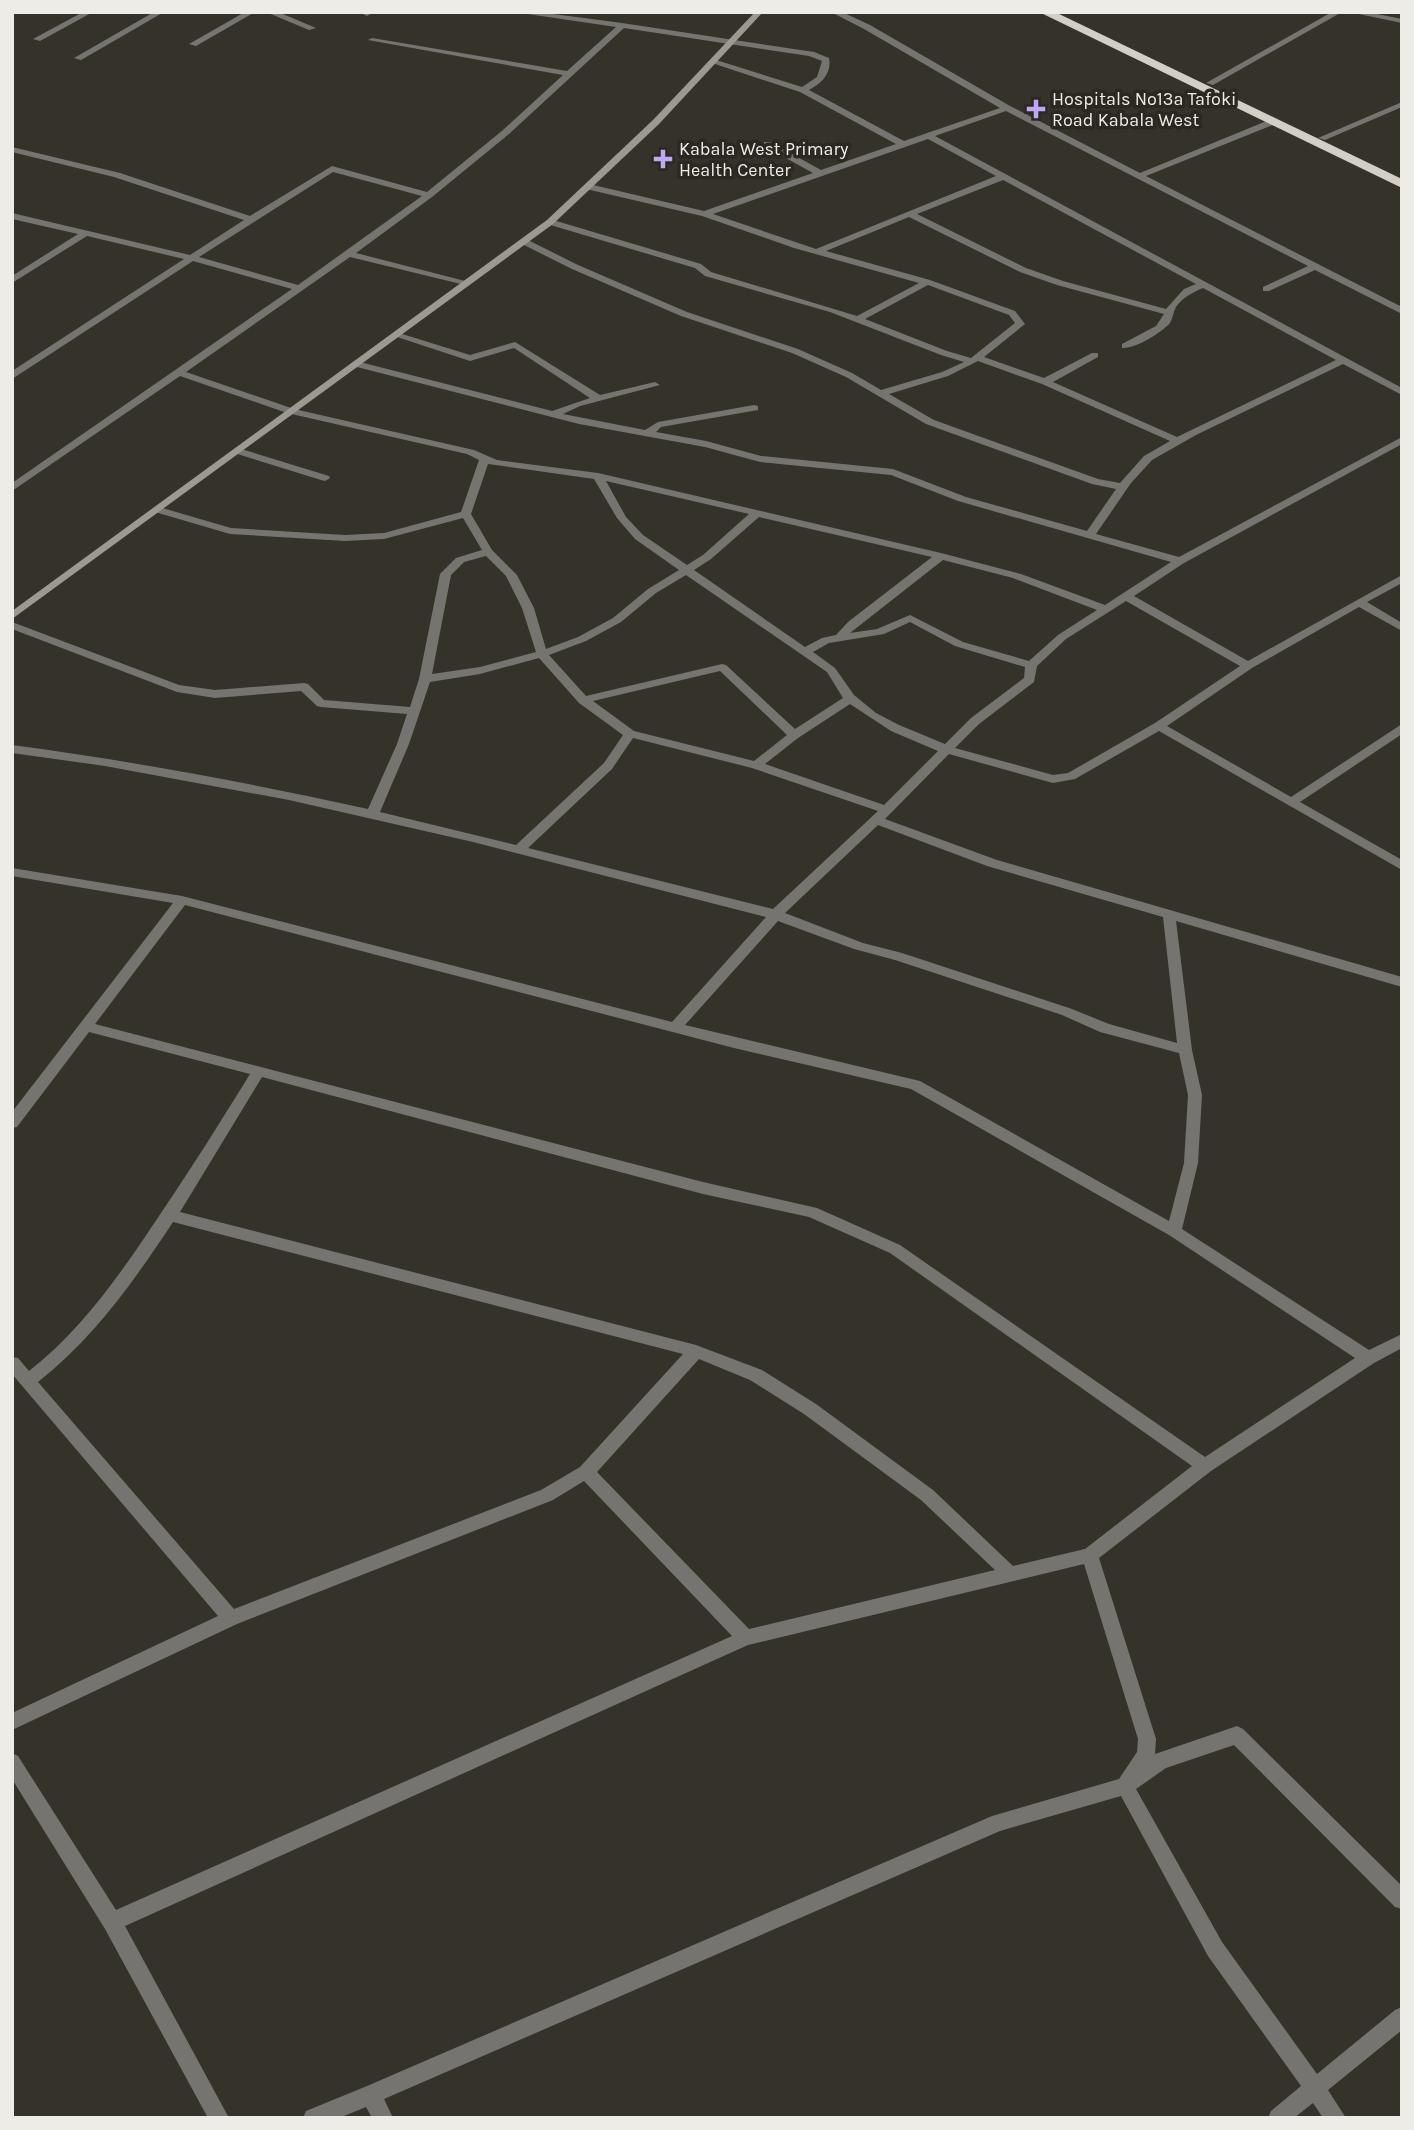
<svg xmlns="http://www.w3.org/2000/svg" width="1414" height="2130" viewBox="0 0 1414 2130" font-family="Karla,sans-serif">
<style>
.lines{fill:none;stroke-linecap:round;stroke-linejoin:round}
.street{fill:#767470;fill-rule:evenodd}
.secondary{fill:#9c9993;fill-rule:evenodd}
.highway{fill:#d3cfc6;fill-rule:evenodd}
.poi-dot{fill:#bfa9f4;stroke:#2b2821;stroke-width:2.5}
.labels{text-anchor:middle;stroke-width:7;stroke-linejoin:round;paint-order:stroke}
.far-poi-label{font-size:18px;fill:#eeece7;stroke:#2b2821;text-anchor:start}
</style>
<rect width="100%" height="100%" fill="#35322a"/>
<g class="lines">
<path class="street" d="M83 12H93L40 41 33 39Z
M154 12H164L81 60 74 58Z
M245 12H255L196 46 189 44Z
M266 12H278L316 28 309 30Z
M365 12H374L367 16 363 14Z
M514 12H538L622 23 814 52 829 58C832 73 822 83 809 90L904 141 1000 108 864 29 831 12H842L870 25 1010 106 1140 173 1269 120H1275V124L1146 176 1402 307V314L1315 270 1269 291H1263V287L1308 266 1006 111 935 136 1402 388V395L1343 364 1196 435 1152 460 1131 483 1096 534 1179 557 1402 437V444L1184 563 1134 596 1248 661 1402 575V583L1367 602 1402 623V631L1359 607 1252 668 1167 726 1291 797 1402 724V734L1300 802 1402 860V870L1159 731 1075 779 1053 783 949 754 885 819 997 860 1402 977V987L1176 921 1192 1050 1202 1095 1198 1163 1182 1229 1369 1350 1402 1334V1348L1374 1363 1211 1471 1099 1558 1156 1739 1155 1754 1237 1726 1243 1729 1402 1886V1909L1395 1907 1234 1745 1166 1768 1136 1789 1222 1942 1317 2074 1395 2010 1402 2007V2030L1328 2090 1346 2118H1323L1313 2103 1294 2118H1268L1271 2111 1301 2086 1208 1956 1121 1796 1000 1831 384 2099 393 2118H372L366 2107 339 2118H303L306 2111 367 2086 992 1816 1119 1779 1137 1752 1138 1739 1084 1564 748 1645 125 1926 229 2118H208L105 1929 12 1779V1753L18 1756 116 1910 732 1636 584 1481 553 1500 237 1624 12 1730V1713L218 1616 12 1374V1357L18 1358 29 1371C84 1328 123 1270 161 1213 191 1169 221 1121 250 1074L89 1032 17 1127 12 1128V1112L173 903 12 876V868L182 896 672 1022 766 917 473 842 289 800 105 766 12 753V745C132 761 250 783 368 809L397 744 407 714 321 707 317 706 301 691 215 698 177 692 12 629V622L179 685 215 690 304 683 308 684 324 700 410 707 419 679 440 574 456 558 482 550 463 518 384 539 345 541 230 534 155 512V508L159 507 231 528 345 535 384 533 461 512 479 460 467 454 287 413 180 376 12 491V483L292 289 193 261 12 379V371L184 259 87 236 12 283V276L78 234 12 219V213L190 255 244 220 114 177 12 152V147L120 173 250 216 332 166 427 192 503 130 563 75 368 40 372 38 567 71 616 27ZM624 28 809 56 822 61 817 77 802 87 716 60 709 62 800 92 896 144 821 170 770 142H764V146L813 173 704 211 589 184 586 185V189L702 216 794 248 919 283 857 316 711 272 701 264 553 220H547V224L695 268 705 276 830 312 941 355 964 362 942 372 881 390 852 373 798 349 687 312 578 265 528 240H522V244L572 269 681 316 792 353 846 377 926 424 1092 484 1116 489 1087 531 966 497 893 469 761 456 706 441 656 432 661 427 758 410V406L754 405 658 422 645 430 563 414 580 406 660 385 655 382 600 395 515 342 470 355 399 333 391 335 470 361 514 348 590 398 552 411 356 361 353 362V366L579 424 705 447 760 462 891 475 958 501 1171 562 1105 605 1021 574 941 553 598 473 497 460 474 450 294 409 186 372 350 257 469 286V282L356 253 432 197 509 134ZM928 139 996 176 816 249 713 214ZM333 172 422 196 298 285 199 257ZM1003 180 1196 284 1184 289 1166 309 1063 281 1026 268 917 214ZM909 217 1020 272 1057 285 1164 314 1156 326 1122 344V348C1135 349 1161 333 1170 323 1173 318 1173 312 1176 307 1182 298 1193 292 1203 288L1336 360 1177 437 1053 382 1098 357V353H1092L1044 378 984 357 1025 324 1015 311 930 280 826 251ZM928 285 1009 315 1015 323 971 358 947 351 865 319ZM978 361 1042 384 1170 441 1144 456 1120 483 1098 479 934 420 889 394 948 376ZM488 464 594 479 617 518 635 539 679 570 648 589 613 618 578 637 546 649 534 608 517 575 492 550 471 514ZM606 481 749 514 703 555 687 565 643 535 626 517ZM759 517 932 557 848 622 836 635 822 638 805 647 694 570 711 559ZM486 556 506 576 522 608 536 652 480 667 432 674 451 575 464 562ZM943 560 1013 578 1097 610 1058 635 1029 661 963 642 910 615 877 629 850 633ZM686 575 827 672 843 698 795 729 726 665 722 664 586 696 549 655 586 641 621 622 656 593ZM1126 601 1240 666 1155 723 1068 773 1053 775 955 748 979 724 1034 682 1037 666 1066 639ZM910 622 955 646 1025 667 1024 678 971 718 945 744 899 725 876 713 854 695 835 668 813 652 829 643 884 634ZM539 658 579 703 623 735 604 763 516 845 380 812 409 744 430 682 480 674ZM720 671 787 735 754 761 634 731 593 701ZM850 704 891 731 938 751 884 805 765 764 798 738ZM633 738 752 768 878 811 773 909 528 848 612 769ZM878 825 987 866 1163 917 1177 1043 1109 1024 1072 1009 902 953 863 943 785 913ZM185 905 734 1048 911 1089 1169 1235 1355 1358 1205 1457 900 1245 817 1208 703 1182 95 1024ZM778 921 854 949 895 960 1062 1015 1100 1032 1179 1053 1188 1095 1184 1163 1169 1221 920 1081 685 1025ZM262 1077 703 1194 809 1217 890 1253 1192 1466 1085 1549 1013 1566 933 1490 816 1404 762 1370 696 1345 180 1212ZM173 1222 683 1354 580 1467 541 1490 234 1609 38 1382C94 1338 134 1281 173 1222ZM699 1359 750 1380 804 1414 921 1500 995 1570 749 1629 597 1472Z
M1332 12H1342L1213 85 1206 83Z
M1349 12H1367L1402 19V23Z
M1402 102V107L1325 140 1318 138Z
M238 448 329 476 330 478 325 481 321 480 234 453 233 451Z"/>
<path class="secondary" d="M755 12H763L659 124 553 224 12 619V611L547 220 653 120Z"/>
<path class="highway" d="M1039 12H1055L1402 179V188Z"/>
</g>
<g class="poi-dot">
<path d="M1032.5 98.5h7v7h7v7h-7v7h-7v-7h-7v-7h7z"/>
<path d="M659.5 148.5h7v7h7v7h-7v7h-7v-7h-7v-7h7z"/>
</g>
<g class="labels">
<g class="far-poi-label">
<text x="1052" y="105">Hospitals No13a Tafoki<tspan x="1052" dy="21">Road Kabala West</tspan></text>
<text x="679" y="155">Kabala West Primary<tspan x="679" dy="21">Health Center</tspan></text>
</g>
</g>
<rect width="1414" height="2130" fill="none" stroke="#eeece7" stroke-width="28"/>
</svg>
